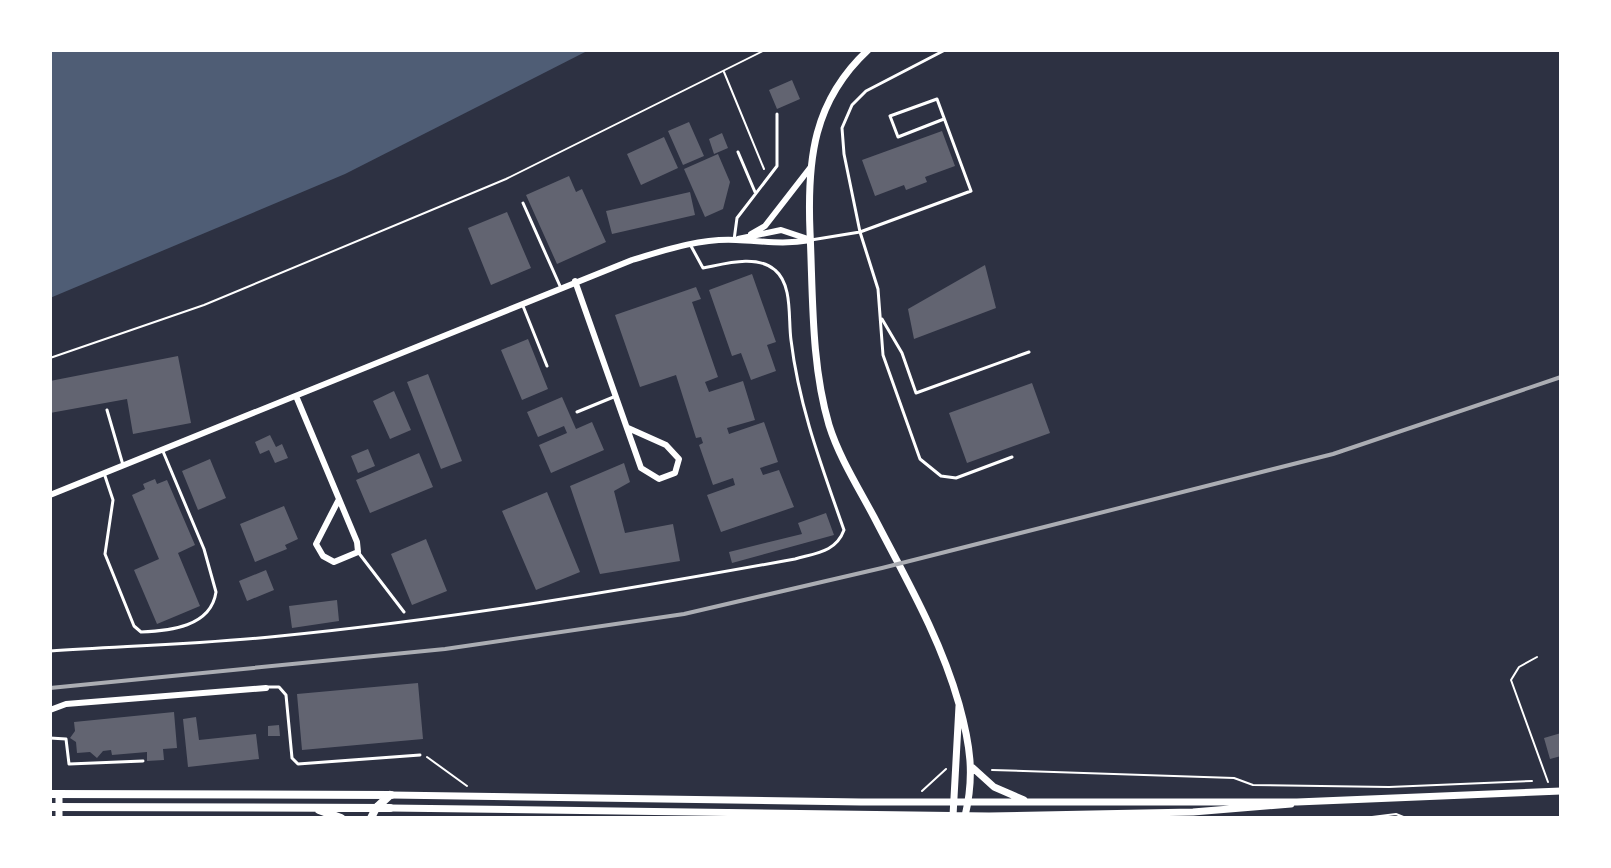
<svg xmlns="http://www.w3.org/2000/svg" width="1611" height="868" viewBox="0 0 1611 868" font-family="'Noto Sans',sans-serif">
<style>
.water{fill:#4f5d75}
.building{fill:#626471}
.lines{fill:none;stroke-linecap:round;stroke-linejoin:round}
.path{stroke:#fff;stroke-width:2}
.service{stroke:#fff;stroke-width:3}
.minor{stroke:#fff;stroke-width:6}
.tertiary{stroke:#fff;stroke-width:7}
.secondary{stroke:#fff;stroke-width:8}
.rail{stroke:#abadb3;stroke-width:4}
</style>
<rect width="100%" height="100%" fill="#2d3142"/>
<path class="water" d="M50 50H589L345 174 50 298Z"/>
<path class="building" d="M792 80 800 99 777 109 769 90Z
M689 122 704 156 683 165 668 131Z
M942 131 955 166 925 177 927 182 906 190 904 185 875 196 862 160Z
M722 133 728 148 714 154 709 139Z
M664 137 678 168 641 185 627 154Z
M718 154 730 182 723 209 705 217 684 169Z
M569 176 576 192 582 189 606 242 557 264 526 195Z
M690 192 695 215 612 234 606 211Z
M507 212 531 268 491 285 468 228Z
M985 265 996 308 914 339 908 309Z
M752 274 776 342 767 345 776 371 751 380 741 353 732 356 709 290Z
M696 287 701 299 692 302 718 377 705 382 709 392 743 381 755 420 727 428 729 434 764 422 778 462 760 468 763 475 779 470 794 507 721 532 707 495 735 485 733 478 713 485 699 445 703 443 701 437 696 438 676 375 640 387 615 315Z
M528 339 548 389 522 400 501 350Z
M178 356 191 423 133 434 127 399 50 413V381Z
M428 374 462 461 441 469 407 382Z
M1032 383 1050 433 967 463 949 413Z
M394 391 411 430 390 439 373 401Z
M562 397 576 429 592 422 604 450 551 473 539 445 567 433 564 426 538 437 527 412Z
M270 435 276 447 282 444 288 458 275 463 269 450 260 454 255 442Z
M368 449 375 466 358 473 351 456Z
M419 453 433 487 370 513 356 480Z
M210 459 226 498 198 510 182 471Z
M624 463 630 482 614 491 625 533 673 524 680 561 600 574 570 486Z
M155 479 157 484 167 480 195 545 178 553 200 606 157 624 134 570 159 559 132 495 145 489 143 484Z
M547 492 580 572 536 590 502 511Z
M284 506 298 539 285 545 287 549 255 562 240 524Z
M826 513 834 535 732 563 729 552 802 534 798 523Z
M426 539 447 591 412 605 391 554Z
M266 570 274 590 247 601 239 581Z
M337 600 339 621 292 628 289 606Z
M418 683 423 739 302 750 297 694Z
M174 712 177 748 163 749 164 760 147 761V752L112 755 111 750 103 751 97 758 90 752 77 753 76 742 70 738 75 731 74 722Z
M196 717 199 740 256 734 259 759 188 767 183 719Z
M279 725 280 736H268V726Z
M1561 733V756L1550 759 1544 738Z"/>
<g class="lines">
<path class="path" d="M724 72 764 169
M50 358 204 305 506 179 765 50
M1537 657 1519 667 1511 680 1548 782
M427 757 467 786
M992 770 1234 778 1253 785 1389 787 1532 781
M922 791 946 769
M1364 818 1396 814 1406 818"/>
<path class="service" d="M945 50 866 91 852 105 842 128 844 154 860 232 878 289 883 355 920 459 941 476 956 478 1012 457
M738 152 755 192
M523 203 560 286
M734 240 737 218 777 166V114
M811 240 860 232 971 191 937 99 890 116 898 137 944 119
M523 306 547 366
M882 319 902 353 916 393 1029 352
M107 410 123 465
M577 412 616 396
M104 473 113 500 105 554 134 626 141 632C169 631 211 627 216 592L204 549 162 449
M358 552 404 612
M50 651C126 646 204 644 280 636 453 619 624 590 795 559 816 553 836 552 844 530 822 467 799 407 791 340 788 319 793 285 775 270 757 254 724 264 703 268L691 246
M268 687H279L286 695 292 758 298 764 420 755
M50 738 66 739 69 764 143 761"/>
<path class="minor" d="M751 234 765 226 810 168
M738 239 781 230 808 239
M575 281 641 468 659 479 675 473 679 459 666 445 628 428
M296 396 357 542 358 552 334 562 323 556 316 544 338 501
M50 495 632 260C665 250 701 238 736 240 764 241 782 245 811 240
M50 710 66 704 266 688"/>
<path class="tertiary" d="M868 50C813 101 807 160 810 232 813 296 811 364 829 425 839 457 858 487 874 517 906 579 940 637 959 704 970 744 975 775 965 816
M973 768 994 787 1024 800
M59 794V818
M391 795 861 802H1297L1561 791
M390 808 989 816 1193 812 1291 804
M953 816 959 706"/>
<path class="secondary" d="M50 794 391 795
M50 807 390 808
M319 810 341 818
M371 818 376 808 390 795"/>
<path class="rail" d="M50 688 445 649 684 614 882 568 1333 454 1561 377"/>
</g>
<rect width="1611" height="868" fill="none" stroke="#ffffff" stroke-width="104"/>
</svg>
